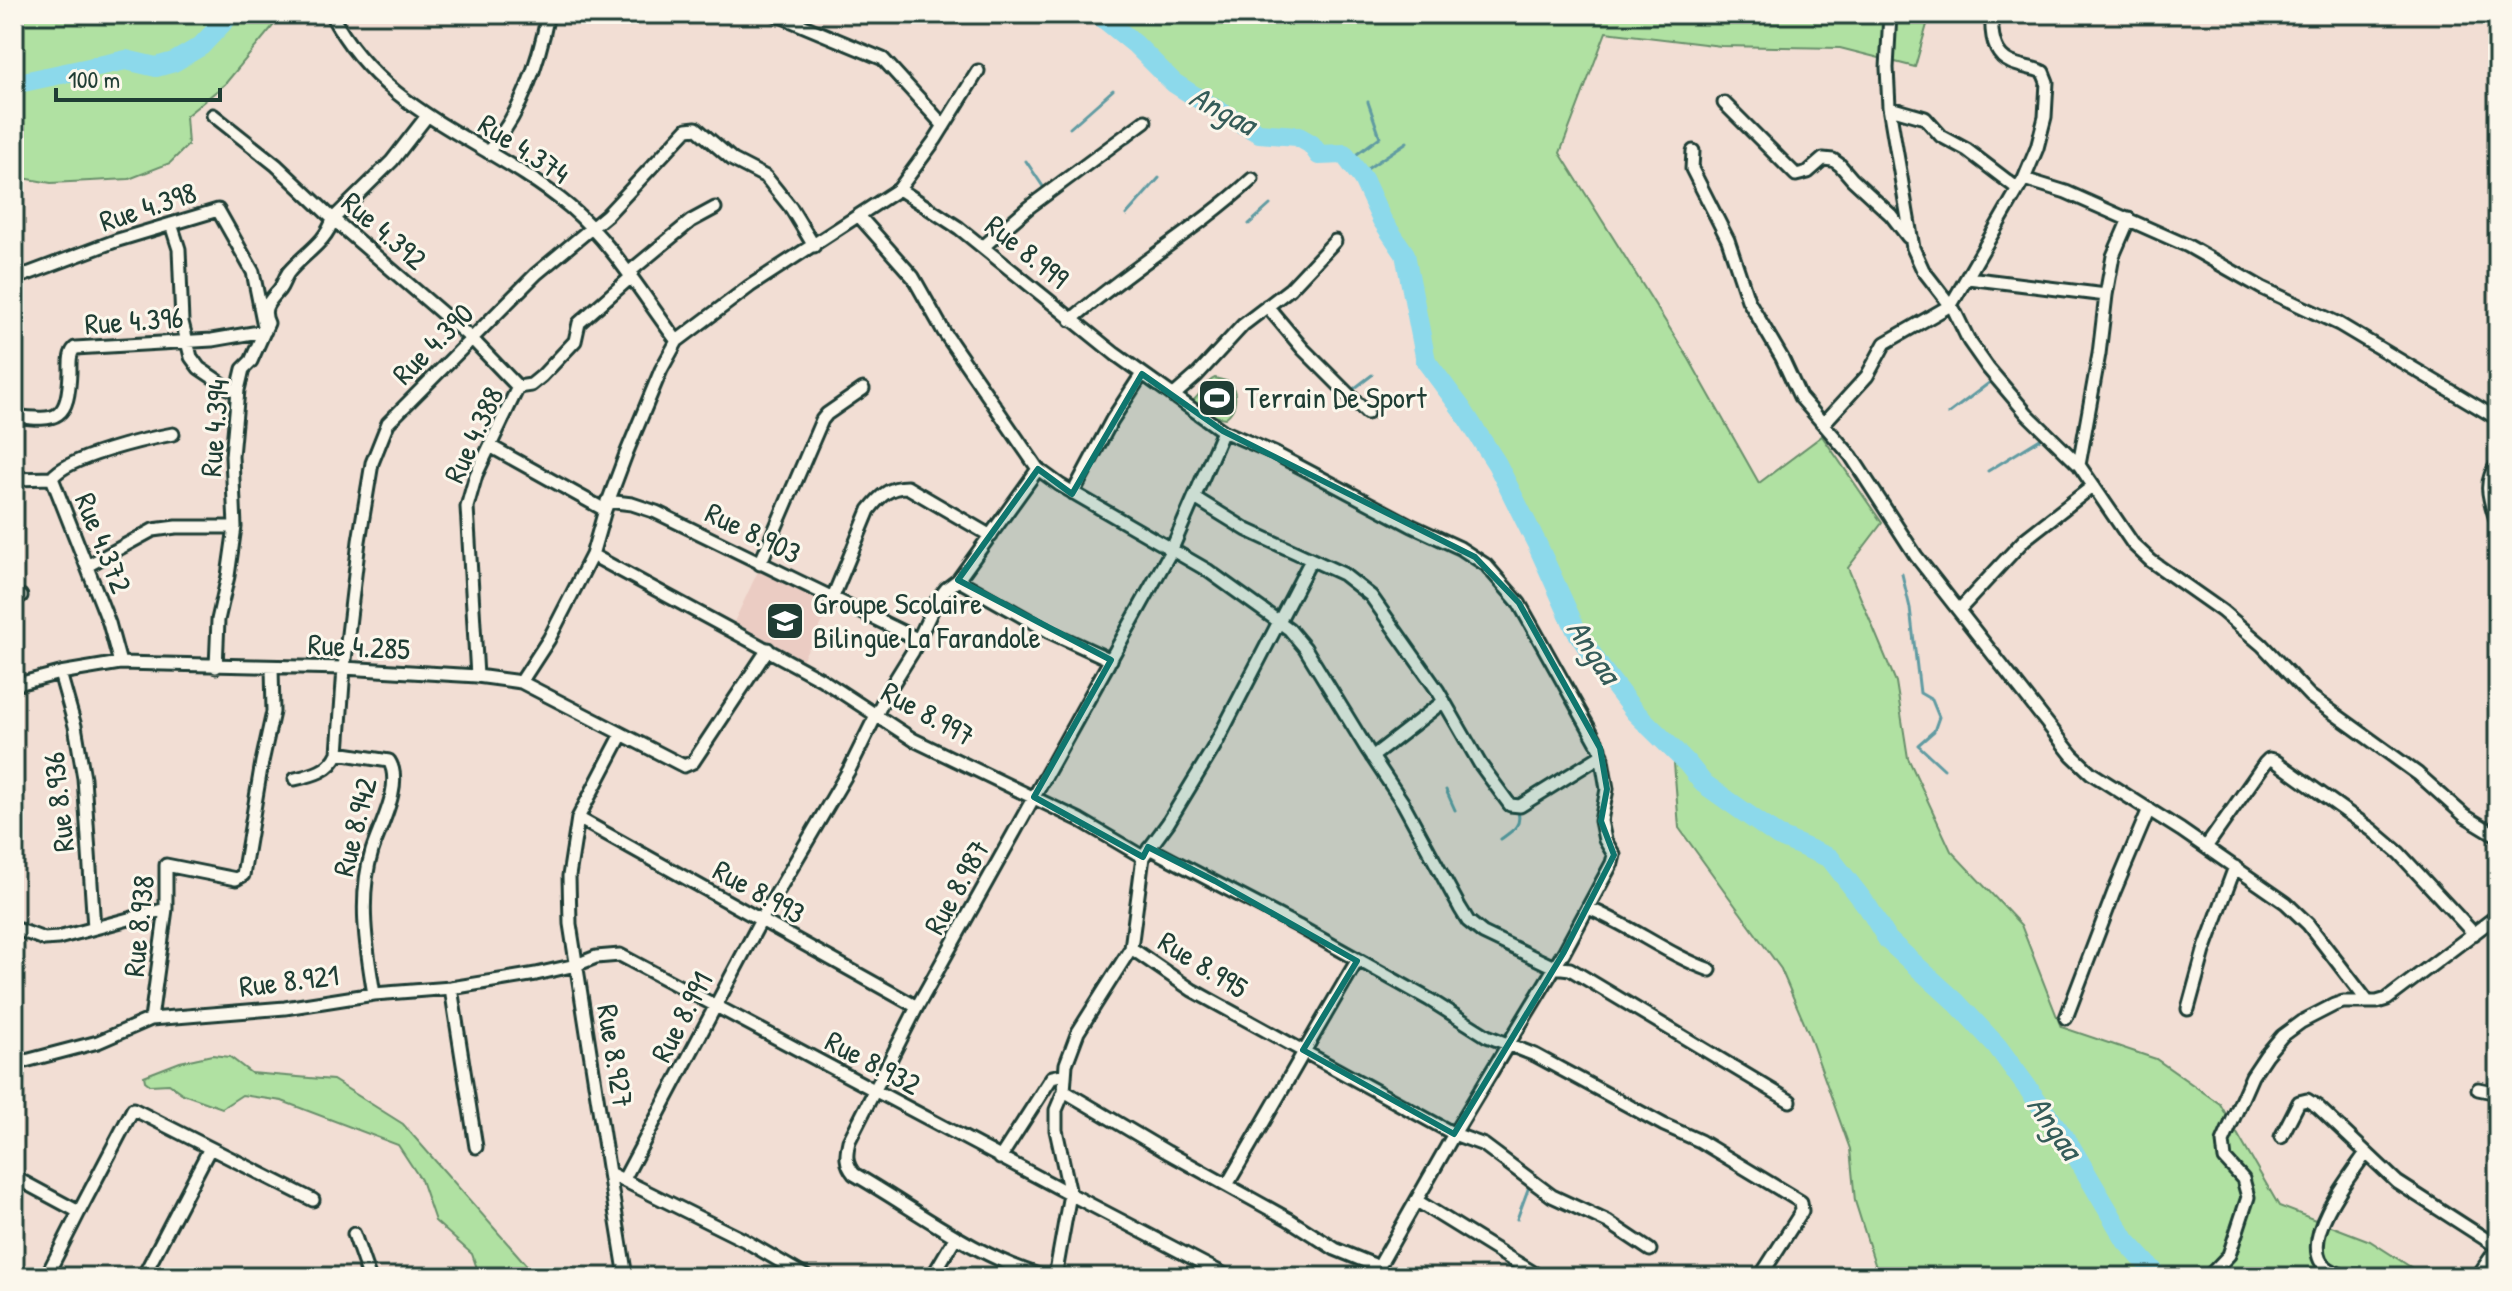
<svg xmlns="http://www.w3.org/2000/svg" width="2512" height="1291" viewBox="0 0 2512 1291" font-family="'Patrick Hand',sans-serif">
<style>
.built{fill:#ebccc3}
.green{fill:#b0e1a2;stroke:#688f6b;stroke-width:2}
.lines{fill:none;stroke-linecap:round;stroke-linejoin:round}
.stream{stroke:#609ba2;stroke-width:3}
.river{stroke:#8cd9eb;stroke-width:20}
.minor-casing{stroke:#1f3d34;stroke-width:17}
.minor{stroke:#fbf7ec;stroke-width:11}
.marked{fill:#0f766e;fill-opacity:0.2;stroke:#0f766e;stroke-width:6;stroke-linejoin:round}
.labels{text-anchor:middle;stroke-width:6;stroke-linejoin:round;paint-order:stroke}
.street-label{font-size:30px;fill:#1f3d34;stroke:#fbf7ec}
.poi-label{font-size:30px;fill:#1f3d34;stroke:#fbf7ec;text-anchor:start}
.water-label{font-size:32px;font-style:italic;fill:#355c59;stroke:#fbf7ec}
</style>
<rect width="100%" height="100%" fill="#f2ded4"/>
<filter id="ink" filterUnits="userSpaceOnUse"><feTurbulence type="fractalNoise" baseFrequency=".0125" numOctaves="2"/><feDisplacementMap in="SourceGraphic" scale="16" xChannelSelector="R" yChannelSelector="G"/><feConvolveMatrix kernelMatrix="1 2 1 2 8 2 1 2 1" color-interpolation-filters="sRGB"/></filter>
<g filter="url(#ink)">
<path class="built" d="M760 567 834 601 802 660 734 622Z"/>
<path class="green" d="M14 14H277L278 20 225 84 186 116 188 145 170 163 129 179 51 183 23 178 14 183Z
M1098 14H1930L1915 67 1840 48 1721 46 1606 32 1560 153 1689 359 1759 483 1822 436 1882 523 1848 568 1896 682 1908 758 1951 851 2021 925 2061 1027 2156 1059 2220 1104 2279 1206 2370 1241 2426 1277H1879L1855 1201 1850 1149 1808 1032 1781 969 1679 828 1673 750 1634 711 1601 668 1576 630 1537 544 1498 464 1461 408 1426 361 1405 254 1382 220 1363 179 1344 155H1319C1297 126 1271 140 1241 124 1185 95 1144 55 1098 14Z
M1215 378 1230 382C1238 393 1237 410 1225 418L1209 415 1191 402C1201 396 1204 382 1215 378Z
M212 1055 230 1057 251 1073 333 1080 403 1124 537 1277H480L472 1254 435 1221 421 1180 398 1145 282 1101 242 1095 222 1108 183 1094 169 1084 150 1085 145 1081 144 1076 180 1062Z"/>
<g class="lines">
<path class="stream" d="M1070 128 1113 90
M1128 143 1143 129
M1357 154 1380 137 1368 102
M1026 161 1046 191
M1367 169 1407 142
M1126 215 1159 178
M1249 224 1270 205
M1351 391 1372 375
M1948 414 1993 380
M1988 471 2045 436
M1902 574 1910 608 1920 693 1932 700 1939 717 1934 731 1918 745 1944 769
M1446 790 1455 810
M1501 839C1512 831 1522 826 1518 812
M1517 1219 1534 1173
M499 1276 500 1277"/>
<path class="river" d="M1098 14 1135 44 1174 83 1215 109 1259 133 1297 136 1311 144 1319 155 1344 154 1363 179 1382 220 1405 254 1426 361 1461 408 1497 464 1537 544 1576 630 1601 668 1634 711 1687 763 1703 783 1778 836 1830 858 1868 907 1888 940 1957 1003 1997 1046 2071 1147 2126 1241 2159 1277
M14 84 126 60 156 67 174 62 201 46 231 14"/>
<defs>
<path id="minor" d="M331 14C384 116 489 139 570 207 613 244 643 296 677 341
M775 14 883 59 944 126
M1890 14 1887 68 1889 107 1913 248 1923 270 1954 310 1969 341 1988 368 2027 414 2079 465 2133 544 2151 561 2222 611 2262 645 2310 696 2418 774 2465 816 2498 836
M1992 14C1991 30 1992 54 2010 62 2020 67 2032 67 2043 72L2047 82 2045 117 2037 148 2024 179
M1724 103 1796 175 1808 172 1823 159 1833 160 1840 165 1852 179 1891 215 1908 237
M1890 108 1925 118 1941 136 1967 150 2018 189
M213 115 276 165 333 219 472 339 518 387
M1693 151 1692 169 1728 240 1748 300 1782 358 1800 397 1851 456 1916 556 2072 755 2091 773 2181 830 2286 903 2308 924 2368 1002
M488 152C522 112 538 65 548 14
M899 189 935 140 978 71
M859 216 913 277 944 332 1038 469
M171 224 179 249 182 322 191 357 199 368 230 389 238 390
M983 247 1029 207 1145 121
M1968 278 2106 295 2113 256 2129 219
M14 279 118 240 218 210 253 272 265 331 212 340 75 348C69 354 70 362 70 372 68 419 59 422 14 416
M1267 306 1303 349 1367 413
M1071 320C1129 269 1195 231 1252 179
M1173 396 1197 375 1243 325 1290 289 1335 241
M1824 423 1867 376 1885 343 1951 305 2024 179 2066 192 2188 246 2262 288 2339 324 2498 419
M490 446 605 510
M2498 463C2481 484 2491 502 2498 526
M2079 465 2099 354 2106 295
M52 478C67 457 146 439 173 434
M14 479 52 478 109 623 120 663
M1073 493 1112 420 1142 374
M1195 498 1247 530 1343 574 1371 596 1438 691 1480 764 1510 805 1520 806 1602 755
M607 501 632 504 656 512 919 640
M592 555 821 679 914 740 1080 820 1143 857
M760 564 822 420 827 414 863 389
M87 566 153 530 176 527H235
M958 580 1050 632 1111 660
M833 597 869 510C880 496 889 487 907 487L991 536
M14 599 21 596
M1959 610 2025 539 2093 486
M216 667 218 620 228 576 235 527 232 456 238 390 243 369 251 361 268 323C261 308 269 302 279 290 283 285 284 279 288 273 303 254 326 243 333 219L392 161 427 116
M60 673 75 726 84 778 94 928
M477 676 467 507 476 475 518 387 531 385 542 376 575 341 579 323 630 278 633 269 691 221 715 208
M521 682 549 639 592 555 605 510 626 454 661 370 677 341 750 286 899 189 959 228 1115 354 1223 431 1274 453 1412 526 1460 548 1486 565 1519 603 1600 748 1607 789 1601 821 1605 840 1614 855 1612 863 1564 952 1454 1134 1484 1145 1552 1196 1608 1222 1650 1250
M14 685 60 673 120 663 344 668 477 676 521 682 684 766 693 762 768 649
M622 734 578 818 569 876 570 924 609 1173 744 1240 807 1277
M1372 757 1444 701
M295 779C313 775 330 771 338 753
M578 818 917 1007
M2206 847 2265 763 2269 759 2274 760 2372 830 2399 853 2474 934
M1149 848 1298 926 1430 1000 1487 1036 1535 1055 1664 1125 1700 1141 1801 1202 1802 1211 1760 1277
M1588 908C1630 925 1668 955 1710 970
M14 928 44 939 58 938 166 909
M1131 948 1143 857 1168 823 1214 747 1311 560
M451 988 476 1147
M374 994C366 947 358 897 372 851 379 828 404 784 389 761L338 753 344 668 359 541 372 463 388 423 536 274 607 215 687 129 696 128 733 160 766 177 791 208 814 246
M2188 1009 2204 951 2235 867
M2066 1018 2114 892 2149 809
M151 1019 166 909V865L236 879 243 875 262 762 273 712 272 667
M14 1064 98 1042 151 1019 285 1008 374 994 451 988 536 974 576 965 596 957 620 955 1070 1194 1055 1277
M2478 1089 2498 1093
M1064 1091 1167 1152 1288 1219 1335 1249 1372 1264 1388 1277
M2281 1137 2299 1102 2307 1100 2318 1107 2397 1182 2498 1247
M1000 1158 1052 1077 1065 1074
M609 1173 626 1277
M14 1177 79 1212 46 1277
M624 1179 761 920 849 770 887 693 913 651 936 602 946 589 958 580 1038 469 1060 485 1207 570 1289 629 1305 648 1367 749 1403 803 1460 908 1468 921 1483 933 1554 967 1570 969 1790 1101
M1227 1185C1271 1110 1313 1035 1357 961
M1417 1201 1540 1277
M79 1212 133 1109 313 1200
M354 1234 369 1277
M143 1277 210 1148
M780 1277 786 1266
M932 1277 955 1238
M1046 1277C975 1257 917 1210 854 1174 845 1163 846 1155 849 1141L917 1007 1171 551 1223 431
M1229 1277 1070 1194 1056 1130V1110L1064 1091 1066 1064 1078 1032 1131 948 1192 990 1454 1134 1373 1277
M2208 1277 2229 1255 2248 1197 2243 1179 2225 1159 2223 1142 2252 1076 2266 1055 2282 1036 2301 1022 2334 1005 2343 1002H2377L2387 999 2498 915
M2346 1277C2337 1273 2325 1270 2320 1260 2306 1230 2350 1176 2366 1153
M2477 1277 2498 1247"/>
</defs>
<use href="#minor" class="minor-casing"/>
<use href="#minor" class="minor"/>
</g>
</g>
<path class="marked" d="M1142 374 1223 431 1475 557 1519 603 1600 748 1607 789 1601 821 1614 855 1564 952 1454 1134 1303 1050 1357 961 1215 881 1148 847 1143 857 1034 797 1111 660 958 580 1038 469 1072 494Z"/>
<defs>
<symbol id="stadium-square" viewBox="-11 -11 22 22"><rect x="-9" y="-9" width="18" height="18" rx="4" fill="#1f3d34" stroke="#fbf7ec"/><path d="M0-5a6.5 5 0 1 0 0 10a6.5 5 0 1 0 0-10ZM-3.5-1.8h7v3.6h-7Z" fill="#fff"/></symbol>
<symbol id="school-square" viewBox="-11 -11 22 22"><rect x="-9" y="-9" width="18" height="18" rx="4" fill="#1f3d34" stroke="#fbf7ec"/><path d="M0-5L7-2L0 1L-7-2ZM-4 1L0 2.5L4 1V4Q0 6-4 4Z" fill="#fff"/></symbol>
</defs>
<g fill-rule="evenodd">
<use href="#stadium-square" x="1195" y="376" width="44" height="44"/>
<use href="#school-square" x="763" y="599" width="44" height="44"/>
</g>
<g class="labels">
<g class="street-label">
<text transform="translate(524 149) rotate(33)" y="10">Rue 4.374</text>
<text transform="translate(148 207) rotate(-18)" y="10">Rue 4.398</text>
<text transform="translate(384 231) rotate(41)" y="10">Rue 4.392</text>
<text transform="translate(1027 252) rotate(39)" y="10">Rue 8.999</text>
<text transform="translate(134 321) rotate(-4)" y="10">Rue 4.396</text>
<text transform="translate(433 344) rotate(-45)" y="10">Rue 4.390</text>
<text transform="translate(215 428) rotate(-85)" y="10">Rue 4.394</text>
<text transform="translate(474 435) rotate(-65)" y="10">Rue 4.388</text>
<text transform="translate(753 533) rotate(26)" y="10">Rue 8.903</text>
<text transform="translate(103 543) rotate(68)" y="10">Rue 4.372</text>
<text transform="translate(359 647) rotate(3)" y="10">Rue 4.285</text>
<text transform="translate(928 714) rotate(29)" y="10">Rue 8.997</text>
<text transform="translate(59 802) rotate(-96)" y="10">Rue 8.936</text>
<text transform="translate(355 827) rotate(-76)" y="10">Rue 8.942</text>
<text transform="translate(957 887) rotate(-61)" y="10">Rue 8.987</text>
<text transform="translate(759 892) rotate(29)" y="10">Rue 8.993</text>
<text transform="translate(139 926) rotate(-84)" y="10">Rue 8.938</text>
<text transform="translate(1203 965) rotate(32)" y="10">Rue 8.995</text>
<text transform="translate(289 981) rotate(-7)" y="10">Rue 8.921</text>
<text transform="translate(682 1017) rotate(-62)" y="10">Rue 8.991</text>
<text transform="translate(615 1056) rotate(81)" y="10">Rue 8.927</text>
<text transform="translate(873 1063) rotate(28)" y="10">Rue 8.932</text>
</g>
<g class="poi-label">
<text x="1245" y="408">Terrain De Sport</text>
<text x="813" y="614">Groupe Scolaire<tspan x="813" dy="34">Bilingue La Farandole</tspan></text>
</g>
<g class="water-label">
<text transform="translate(1223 110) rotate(28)" y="11">Angaa</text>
<text transform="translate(1594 651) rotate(56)" y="11">Angaa</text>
<text transform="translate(2055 1127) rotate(55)" y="11">Angaa</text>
</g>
</g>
<rect width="2512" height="1291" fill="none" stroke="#fbf7ec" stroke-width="48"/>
<rect x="24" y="24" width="2464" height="1243" fill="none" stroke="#1f3d34" stroke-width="3" filter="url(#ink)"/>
<path d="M56 88v12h164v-12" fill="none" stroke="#1f3d34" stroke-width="4"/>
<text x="68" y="88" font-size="24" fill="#1f3d34" stroke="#fbf7ec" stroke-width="6" paint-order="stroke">100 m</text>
</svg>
